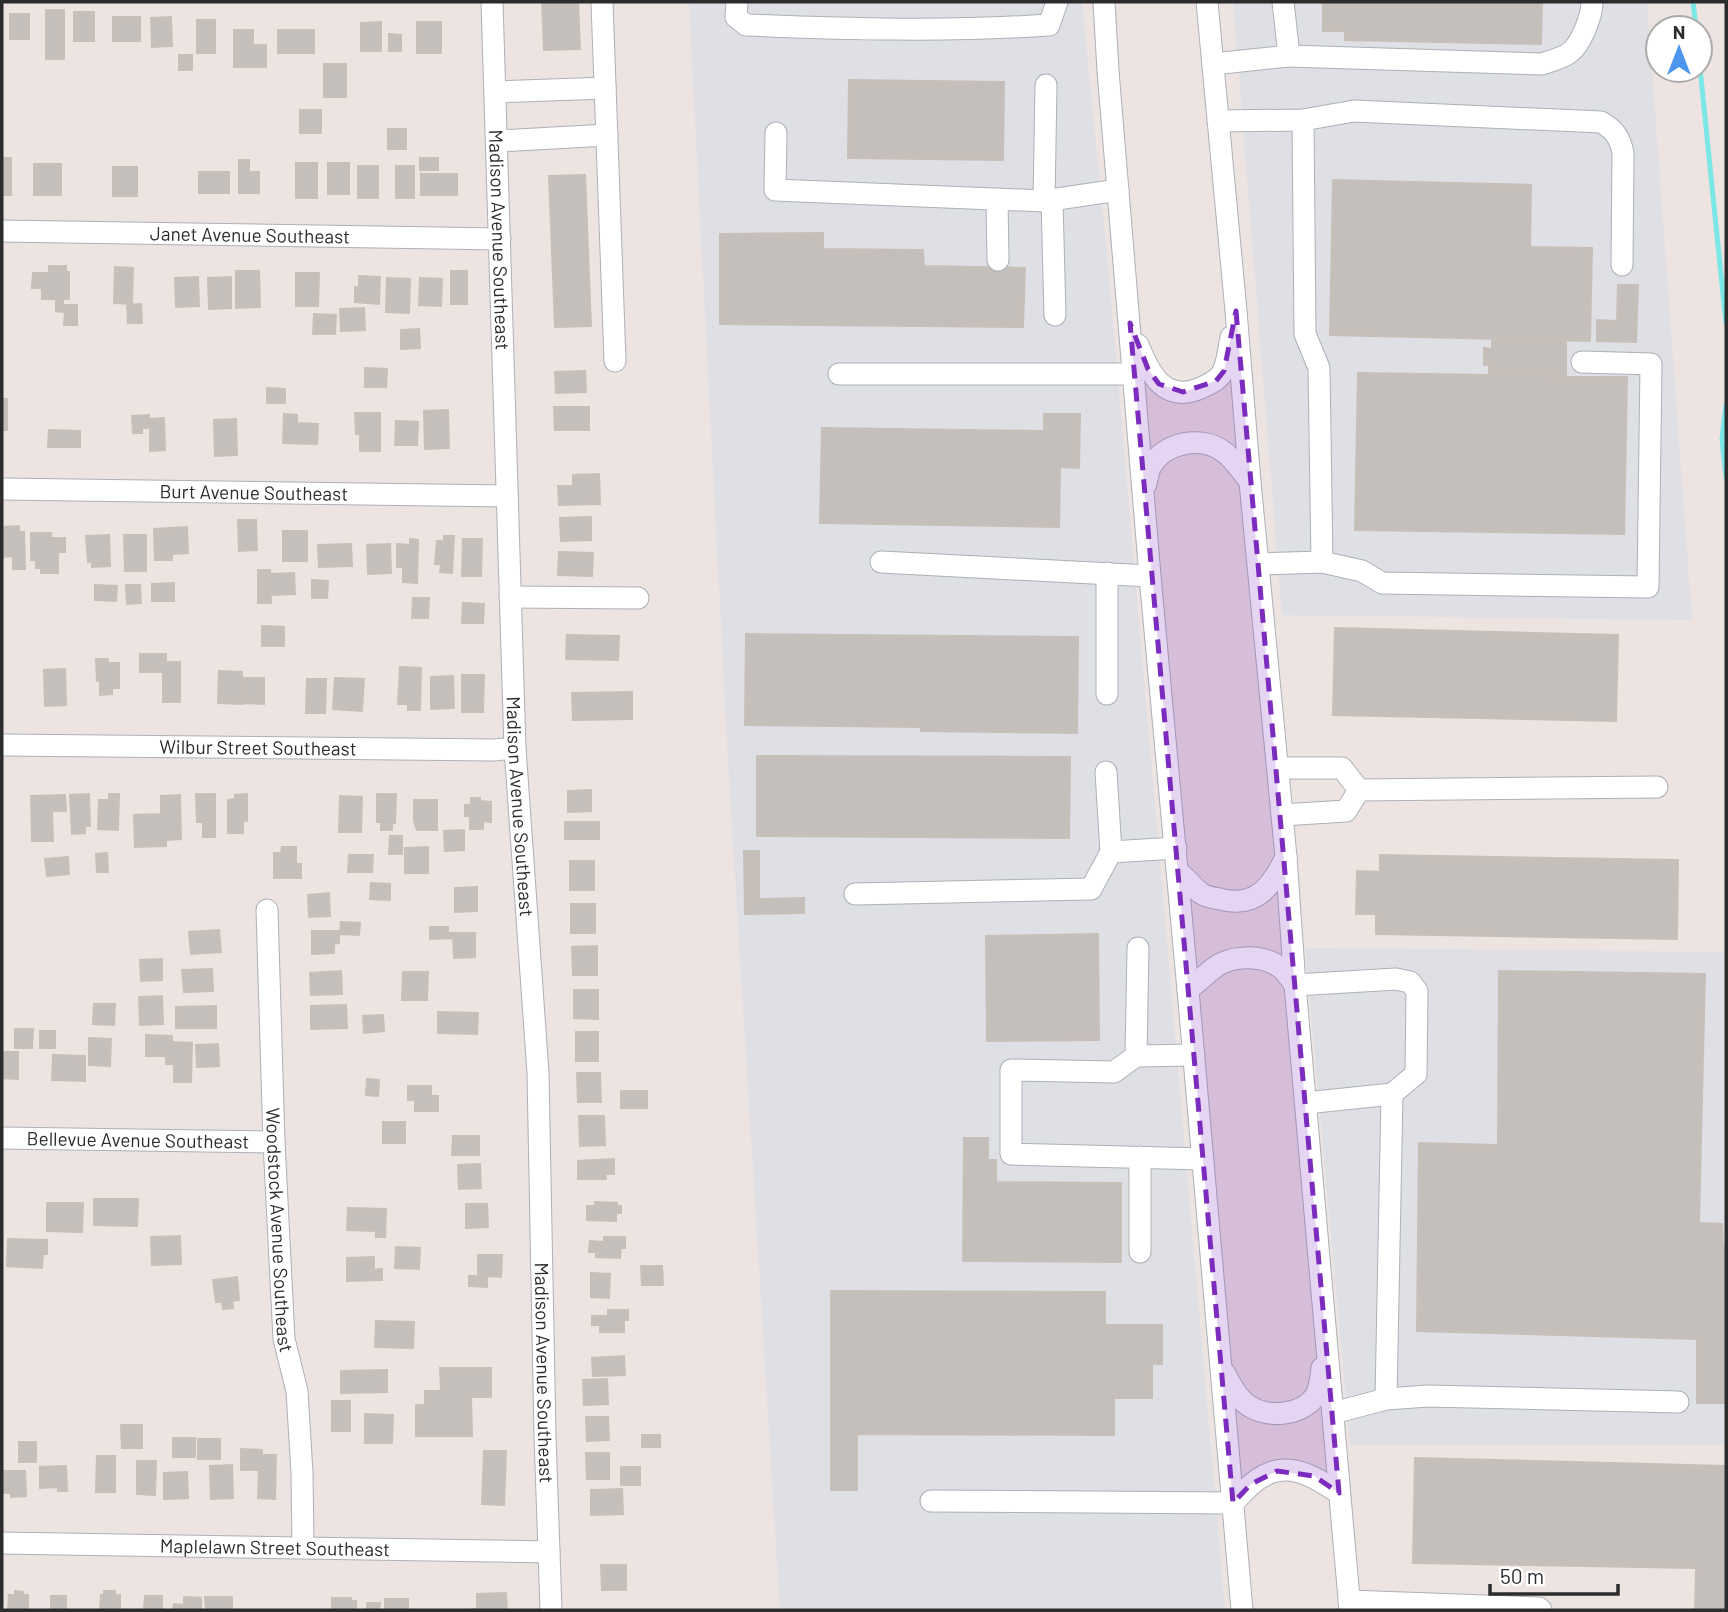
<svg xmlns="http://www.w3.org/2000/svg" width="1728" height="1612" viewBox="0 0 1728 1612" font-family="Barlow,sans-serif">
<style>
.industrial{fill:#dfdfe6}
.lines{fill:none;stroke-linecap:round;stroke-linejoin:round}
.stream{stroke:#7be7e6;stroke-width:5}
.building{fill:#c5bfbb;stroke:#c8bfb9;stroke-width:2}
.minor-casing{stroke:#acb1b7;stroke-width:23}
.minor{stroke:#fff;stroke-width:21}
.marked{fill:#7b2cbf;fill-opacity:0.2;stroke:#7b2cbf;stroke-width:5;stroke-dasharray:14 9;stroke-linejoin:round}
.labels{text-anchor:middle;stroke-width:5;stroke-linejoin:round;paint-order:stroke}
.street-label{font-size:19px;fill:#2c2c2c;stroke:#fff}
</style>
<rect width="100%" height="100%" fill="#ede3e0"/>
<path class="industrial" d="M689 2H1082L1108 266 1225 1610H780L728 761Z
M1233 2H1647L1692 620 1282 615Z
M1305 948 1726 952V1445H1350Z"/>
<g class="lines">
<path class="stream" d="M1693 2 1696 28
M1700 68 1726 324
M1726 404 1722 439 1726 477"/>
</g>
<path class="building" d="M542 2H578L580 49 544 50Z
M1323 2H1542L1541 44 1345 40V31H1323Z
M46 10H64V59H46Z
M74 12H94V41H74Z
M10 14H29V39H10Z
M113 17H140V41H113Z
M171 17 172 46 152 47 151 18Z
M197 20H215V53H197Z
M381 22V51H361V23Z
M417 22H441V53H417Z
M234 30H253V45H266V67H234Z
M278 30H314V53H278Z
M389 34 401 35V51H389Z
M179 55H192V70H179Z
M324 64H346V97H324Z
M849 80 1004 82 1003 160 848 158Z
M300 110H321V133H300Z
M388 129H406V149H388Z
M2 158H11V195H2Z
M420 158H438V170H420Z
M239 160H249V172H259V193H239Z
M296 163H317V198H296Z
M328 163H349V194H328Z
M34 164H61V195H34Z
M358 166H378V198H358Z
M396 166H414V198H396Z
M113 167H137V196H113Z
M199 172H229V193H199Z
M421 174H457V195H421Z
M585 175 591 326 555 327 549 176Z
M1333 180 1531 185 1530 247 1592 248 1590 341 1330 335Z
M823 233V249L923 250 924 266 1025 268 1023 327 720 324V234Z
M49 266H66V272H69V299H63V305H77V325H64L65 312 56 311V299H42V288H32L33 273H49Z
M115 267 133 268 132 304 114 303Z
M236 271H259L260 307 236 308Z
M451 271H467V304H451Z
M296 273H319L318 306H296Z
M359 276 380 277 379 304 355 302V287L359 288Z
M198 277 199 306 176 307 175 278Z
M231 277V308L209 309 208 278Z
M387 278 410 279 409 313 386 312Z
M420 278 442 279 441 306 419 305Z
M1618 285H1638L1636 342 1597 341V320L1617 321Z
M141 304 142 323H128L127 305Z
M364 308 365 330 341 331 340 309Z
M314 314 336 315 335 334H313Z
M419 329 420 348 401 349V330Z
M1492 339 1566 340V376L1489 375V365H1484V348L1492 349Z
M365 368 387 369 386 387H365Z
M585 371 586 392 556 393 555 372Z
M1358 373 1627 377 1624 534 1355 530Z
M267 388 285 389V403H267Z
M2 399H7V430H2Z
M554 407H589V430H555Z
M448 410 449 448 425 449 424 411Z
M355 413H380V451H360V434H356Z
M284 414 297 415V423L318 424 317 444 283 443Z
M1044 414H1080L1079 468 1060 467 1059 527 820 523 822 428 1044 431Z
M149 415V419L164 418 165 450 150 451V428H142V433H133L132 416Z
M236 419 237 455 215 456 214 420Z
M396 421 418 422 417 445H395Z
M49 430 80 431V447H48Z
M599 474 600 504 559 505 558 486H573V475Z
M591 517V540L561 541 560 518Z
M238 520H256L257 550 239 551Z
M19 526V532H24L25 569H13V556L2 557V532H4V527Z
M187 527 188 553 172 554V560H155L154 529Z
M283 531H307V561H283Z
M31 533H51V538H65V552H58V573H41V568H36V560H31Z
M109 535 110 566 92 567V561L88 562 86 536Z
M124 535H146V571H125Z
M444 536H454L452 573 440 572 441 564H435L437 541H444Z
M410 539 418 540 417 583 403 582V567H397V544L410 545Z
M463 539H482L481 576H462Z
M351 544 352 566 319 567 318 545Z
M390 544 391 573 368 574 367 545Z
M559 552 593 553 592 576 558 575Z
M258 570H270L271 603H258Z
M294 573 295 594 272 595 271 574Z
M312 580 328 581 327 598H312Z
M174 583V601H152V584Z
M95 585 117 586 116 601 95 600Z
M126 585H140L141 603 127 604Z
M413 598H429L428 618H412Z
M463 603 484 604 483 623H462Z
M262 626 284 627V646H262Z
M1335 628 1618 635 1616 721 1333 715Z
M746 634 1078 637 1077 733 921 731V727L745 725Z
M567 635 619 636 618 660 566 659Z
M140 654H166V662H180V702H163V672H140Z
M96 659H108V663H119V688H112V694L100 695V681H97Z
M400 667 421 668 420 710H408V704H398Z
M65 669 66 705 45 706 44 670Z
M219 671 242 672V704L218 703Z
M462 675H484L483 712H462Z
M453 676 454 708 431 709V677Z
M244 678H264V704L244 703Z
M335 678 364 679 362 711 333 709Z
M307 679H326L325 713H306Z
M632 692V719L573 720 572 693Z
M757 756 1070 757 1069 838 757 836Z
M591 790V811L568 812V791Z
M89 794 90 826H85V833L72 834 70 795Z
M109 794H119L118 830 98 829 99 800H109Z
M196 794H215V837H203V822H197Z
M247 794V821H243V833H228V800L235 799V795Z
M377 794H396L395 823H392V830H381V822H377Z
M65 795 66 811H52L53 841H32L31 796Z
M180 795 181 839 166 840V846L135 847 134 815 161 814V796Z
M340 796 362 797 361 832H339Z
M471 798H480V801L491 802V822L483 821V829H470V816H465V805H471Z
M414 800H437V830H417L414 821Z
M565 822H599V839H565Z
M464 830V850L445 851 444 831Z
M390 836H402V854H389Z
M282 847H296V864H301V878H274V853H281Z
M428 847V873H405V848Z
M744 851H759V899L804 898V913L745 914Z
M107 853 108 872H97L96 854Z
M349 855H373L372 872H348Z
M1380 855 1678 860 1677 939 1376 934V914H1356L1357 871 1380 872Z
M68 857 69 874 47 876 45 859Z
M570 861H594V890H570Z
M371 883 390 884V900L370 899Z
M477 887V911L455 912V888Z
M329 893 330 916 309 917 308 895Z
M571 904H595V933H571Z
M341 922 360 923 359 935 340 934Z
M430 927H448V933H475V957L454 958 453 938 430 939Z
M219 930 221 952 191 954 189 932Z
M312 931H339V943L334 944V953L312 954Z
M1098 934 1099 1040 987 1041 986 936Z
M597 946V975H573L572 947Z
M162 959V980L141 981 140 960Z
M212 969 213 991 184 992 182 970Z
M341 971 342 994 311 995 310 973Z
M1499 971 1705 974 1699 1223 1722 1224 1723 1248H1726V1403H1697V1339L1417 1331 1419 1143 1498 1145Z
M403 972H428L427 1000H402Z
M574 990H598V1019L574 1018Z
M162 996 163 1024 140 1025 139 997Z
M94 1004H115L114 1025 93 1024Z
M346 1005 347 1028 311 1029V1006Z
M216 1006V1028H176V1007Z
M438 1012 478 1013 477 1034 438 1033Z
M383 1015 384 1031 364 1033 363 1016Z
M15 1029H33L32 1048H15Z
M40 1031H55V1048H40Z
M576 1032H598V1061H576Z
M146 1035 172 1036V1042L192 1043 191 1082H174V1064H166V1056H146Z
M89 1038 111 1039 110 1066 89 1065Z
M218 1044 219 1066 197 1067 196 1045Z
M3 1052H18V1079L2 1078Z
M53 1055 85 1056V1081L52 1080Z
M577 1073H600L601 1102H578Z
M367 1079 379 1080 378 1096 366 1095Z
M408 1086H431V1096H438V1111H415V1100H408Z
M621 1091H647V1108H621Z
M579 1116H604L605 1145 580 1146Z
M383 1122H405V1143H383Z
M453 1136H479V1155H452Z
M964 1138H988V1160H996V1182L1121 1183V1262L963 1261Z
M614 1159V1174H605L606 1179H578V1161Z
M480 1164 481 1188 459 1189 458 1165Z
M94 1199H138L137 1226 94 1225Z
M595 1202 617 1203V1206H621V1213H616V1221L587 1220V1206H595Z
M47 1203H83L82 1232 47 1231Z
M466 1204H487L488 1227 466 1228Z
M348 1208 386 1209 385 1237H376V1231L347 1230Z
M180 1236 181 1264 152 1265 151 1237Z
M604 1237H625V1248H621L620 1258 596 1257V1252H589L590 1241 604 1242Z
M8 1239 47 1240V1254H43L42 1268 7 1266Z
M396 1247 420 1248 419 1269 395 1268Z
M478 1255H502L501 1277 487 1276V1287L469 1286V1276H478Z
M374 1257V1270L382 1269V1280L347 1281V1258Z
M641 1266H662L663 1285H642Z
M591 1273 610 1274 609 1298 591 1297Z
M237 1277 239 1300 232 1301 233 1308 223 1309 222 1302H216L213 1280Z
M831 1291 1105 1292V1325H1162V1364H1152V1398H1114V1435L857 1434V1490H831Z
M608 1310H628V1320H624V1332H600V1325H592V1316H608Z
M376 1321 414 1322 413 1348 375 1347Z
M624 1356 625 1375 593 1376 592 1358Z
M440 1368H491V1397H471L472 1436H416V1405H425V1391H441Z
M387 1370V1392L341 1393V1371Z
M607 1379 608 1404 584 1405 583 1380Z
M332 1401H350V1431H332Z
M365 1414 393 1415 392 1443H365Z
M586 1417H608L609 1440 587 1441Z
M121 1425H142V1448H122Z
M642 1435H660V1447H642Z
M173 1438H195V1457H173Z
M198 1439H220V1459H198Z
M19 1442H36V1462H19Z
M241 1449 262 1450V1455H276L275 1499 258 1498 259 1470H241Z
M484 1451H506L504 1505 482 1504Z
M586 1453H609V1479H587Z
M97 1456H115V1492H96Z
M1415 1458 1726 1466V1610H1695L1696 1568 1413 1563Z
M137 1461H156L155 1495 137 1494Z
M232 1465 233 1498 211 1499 210 1466Z
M66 1466 67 1491H58V1487L40 1488V1467Z
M621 1467H640V1485H621Z
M2 1471H25L26 1496 11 1497V1493H2Z
M187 1472 188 1498 164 1499V1473Z
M622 1489 623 1514 591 1515V1490Z
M601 1565H626V1590H602Z
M15 1591 23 1592V1595H28V1610H8L9 1595H15Z
M104 1591H115V1595H120V1610H100L101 1595H104Z
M506 1593 507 1610H472V1609H477V1594Z
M51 1596H66V1610H77H51Z
M145 1596H162V1610H144Z
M184 1597 201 1598V1610H173L174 1604 184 1605Z
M205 1597H232V1610H206Z
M332 1598H351V1601H356V1610H332Z
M385 1599H408V1610H385Z
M367 1603H380L379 1610H367Z"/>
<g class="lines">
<defs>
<g id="minor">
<path id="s1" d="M492 2 515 748 538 1073 545 1436 551 1610"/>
<path d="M602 2 615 361"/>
<path d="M737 2 736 17 746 25C846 29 948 32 1049 25L1057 2"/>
<path d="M1104 2 1108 71 1150 576 1188 990 1242 1610"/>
<path d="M1207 2 1236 311 1250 482 1286 857 1295 985 1350 1610"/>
<path d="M1289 56 1542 64C1550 61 1563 58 1569 53 1581 45 1592 16 1592 2"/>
<path d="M1213 64 1289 56 1283 2"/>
<path d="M495 92 605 88"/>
<path d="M1303 120 1305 334 1319 368 1322 562"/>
<path d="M1218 121 1303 120 1354 111 1601 122C1615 130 1620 138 1623 153L1622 265"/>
<path d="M776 133 775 190 1044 201 1118 190"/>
<path d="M497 141 607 135"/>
<path d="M997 199 998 260"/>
<path d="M1052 200 1055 315"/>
<path d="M1044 201 1046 85"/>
<path id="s2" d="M2 231 500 239"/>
<path d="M1138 345C1150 375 1166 406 1205 386 1213 382 1221 378 1224 369 1228 359 1229 347 1231 337"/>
<path d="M839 374H1134"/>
<path d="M1146 484C1147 479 1148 472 1150 468 1163 442 1202 435 1224 452 1233 458 1243 473 1250 482"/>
<path id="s3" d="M2 489 507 496"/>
<path d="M881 562 1150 576"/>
<path d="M1258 564 1322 562 1362 571 1382 583 1648 587 1651 364 1582 362"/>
<path d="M1107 573V694"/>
<path d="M510 597 638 598"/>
<path id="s4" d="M2 745 494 750 515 748"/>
<path d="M1278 768H1342L1359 790 1346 811 1282 815"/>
<path d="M1106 772 1111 852"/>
<path d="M1359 790 1657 787"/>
<path d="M1178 872C1187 878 1193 888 1202 894 1209 898 1217 898 1224 900 1258 907 1273 884 1286 857"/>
<path d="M855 894 1091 889 1111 852 1176 848"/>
<path id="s5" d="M267 910 274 1142 284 1339 297 1391 302 1473 303 1547"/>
<path d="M1188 990C1197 983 1205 975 1214 968 1231 955 1263 954 1281 968 1287 973 1291 980 1295 985L1396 979 1410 982 1417 991 1416 1074 1392 1094 1386 1399"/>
<path d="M1194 1055 1136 1056 1114 1072 1011 1070V1154L1203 1159"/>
<path d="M1136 1056 1138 948"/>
<path d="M1306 1103 1392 1094"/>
<path id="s6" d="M2 1138 274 1142"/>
<path d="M1140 1157V1252"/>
<path d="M1223 1371C1230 1382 1235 1395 1245 1403 1264 1419 1302 1417 1316 1395 1320 1388 1321 1376 1322 1368"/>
<path d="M1333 1413 1386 1399 1428 1396 1678 1402"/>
<path d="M931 1501 1233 1503C1240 1496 1246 1489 1253 1483 1284 1457 1312 1475 1339 1493"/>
<path id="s7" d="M2 1543 549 1552"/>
<path d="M1349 1601 1539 1608 1541 1610"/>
</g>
</defs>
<use href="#minor" class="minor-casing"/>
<use href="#minor" class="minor"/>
</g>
<path class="marked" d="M1236 311 1339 1493 1314 1476 1277 1471 1251 1484 1233 1503 1130 323 1148 369 1159 384 1183 392 1216 381 1224 371Z"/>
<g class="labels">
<g class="street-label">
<text dy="7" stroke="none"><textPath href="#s2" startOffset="248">Janet Avenue Southeast</textPath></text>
<text dy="7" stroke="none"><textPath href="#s1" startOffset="238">Madison Avenue Southeast</textPath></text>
<text dy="7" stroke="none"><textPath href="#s3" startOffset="252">Burt Avenue Southeast</textPath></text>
<text dy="7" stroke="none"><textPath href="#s4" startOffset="256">Wilbur Street Southeast</textPath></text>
<text dy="7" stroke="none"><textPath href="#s1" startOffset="805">Madison Avenue Southeast</textPath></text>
<text dy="7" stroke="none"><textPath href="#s6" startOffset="136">Bellevue Avenue Southeast</textPath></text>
<text dy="7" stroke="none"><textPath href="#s5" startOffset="320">Woodstock Avenue Southeast</textPath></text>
<text dy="7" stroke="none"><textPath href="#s1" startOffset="1372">Madison Avenue Southeast</textPath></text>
<text dy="7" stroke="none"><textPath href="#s7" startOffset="273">Maplelawn Street Southeast</textPath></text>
</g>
</g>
<rect width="1728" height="1612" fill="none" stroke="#2c2c2c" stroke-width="7"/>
<g transform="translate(1679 49)"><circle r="33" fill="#ffffff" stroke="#ababab" stroke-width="2"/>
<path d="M0-5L12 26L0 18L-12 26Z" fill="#4c96ed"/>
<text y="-10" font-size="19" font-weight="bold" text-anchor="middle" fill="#2c2c2c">N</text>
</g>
<path d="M1490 1584v10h128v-10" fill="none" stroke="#2c2c2c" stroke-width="3.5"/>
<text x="1500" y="1584" font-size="21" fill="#2c2c2c" stroke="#ffffff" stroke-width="5" paint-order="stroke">50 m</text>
</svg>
